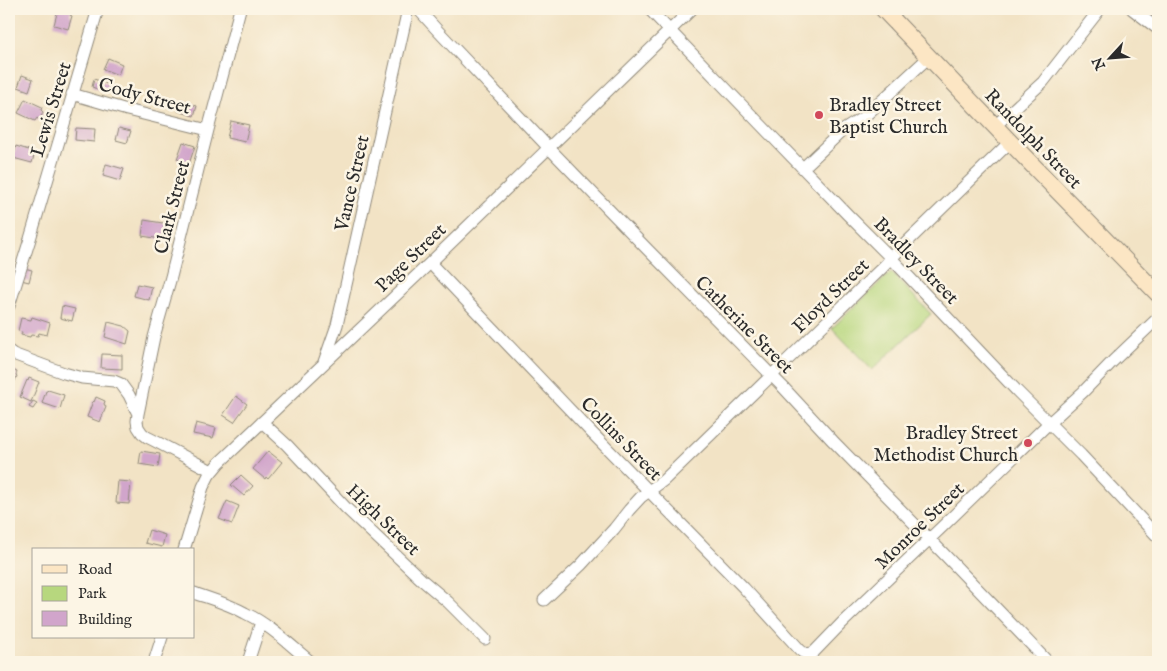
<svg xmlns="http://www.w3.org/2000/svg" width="1167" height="671" viewBox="0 0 1167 671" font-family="'IM FELL English',serif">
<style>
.green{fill:#b7d77e;stroke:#718154}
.building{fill:#d1a5cb}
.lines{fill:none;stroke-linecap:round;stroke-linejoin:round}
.street-casing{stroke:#8e8778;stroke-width:13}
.secondary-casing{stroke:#8e8778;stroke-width:18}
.street{stroke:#fff;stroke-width:11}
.secondary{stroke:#fce6c4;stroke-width:16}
.poi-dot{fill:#d1495b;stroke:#fcf5e5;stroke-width:2}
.labels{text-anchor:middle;stroke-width:5;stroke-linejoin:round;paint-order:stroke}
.street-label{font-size:19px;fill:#2b2b2b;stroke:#fcf5e5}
.poi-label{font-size:19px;fill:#2b2b2b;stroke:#fcf5e5;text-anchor:start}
</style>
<rect width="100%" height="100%" fill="#fcf5e5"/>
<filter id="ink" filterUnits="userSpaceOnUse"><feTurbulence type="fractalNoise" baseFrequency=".02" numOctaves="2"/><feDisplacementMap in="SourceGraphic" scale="10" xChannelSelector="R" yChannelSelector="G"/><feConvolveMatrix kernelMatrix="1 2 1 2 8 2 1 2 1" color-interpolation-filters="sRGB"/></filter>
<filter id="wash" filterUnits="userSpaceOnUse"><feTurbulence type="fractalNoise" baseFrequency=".0096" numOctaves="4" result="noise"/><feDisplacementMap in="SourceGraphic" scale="20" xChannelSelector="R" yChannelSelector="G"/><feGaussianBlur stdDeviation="1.12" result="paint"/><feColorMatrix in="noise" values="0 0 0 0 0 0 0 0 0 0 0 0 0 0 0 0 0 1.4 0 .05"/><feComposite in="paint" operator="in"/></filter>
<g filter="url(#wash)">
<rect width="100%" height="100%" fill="#f2e3c5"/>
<path class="green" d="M891 272 931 314 872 370 832 328Z"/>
<g id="blocks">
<path class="building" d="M58 9 71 10 70 15 72 16 68 29 54 25Z
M108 58 122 64 118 75 103 69Z
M22 75 33 79 29 91 18 87Z
M94 79 111 85 108 93 92 87Z
M25 99 42 107 41 110 43 112 40 120 37 118 35 121 18 113Z
M182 101 197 106 194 116 178 111Z
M231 121 249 125 245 142 227 138Z
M76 128 95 129 94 142 75 140Z
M119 128 131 131 127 143 116 140Z
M183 142 195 146 189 164 177 159Z
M16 146 35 152 32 163 13 158Z
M106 164 124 169 120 181 103 176Z
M144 220 169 224 167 240 142 236Z
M24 268 32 270 29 282 21 280Z
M137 284 152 287 149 300 134 296Z
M62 306 75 309 72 321 60 318Z
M32 317 50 323 47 335 39 333 38 336 31 335 30 337 21 335 22 332 18 331 21 318 31 320Z
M108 322 124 326 130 331 127 344 105 337Z
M102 354 122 355V369L101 368Z
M9 368 17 372 16 375 17 376 9 394Z
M29 378 39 382 31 402 20 397 27 380 28 381Z
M48 390 64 395 60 409 42 403 46 391H47Z
M236 396 247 404 234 422 223 415Z
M96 397 105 401 104 404 106 407 100 422 87 417 93 401 94 402Z
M33 401 37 403 33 409 29 407Z
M196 423 216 428 213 438 193 434Z
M141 451 160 454 158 467 139 464Z
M268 451 282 462 268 479 266 477 265 479 253 469Z
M241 475 253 486 244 496 231 485Z
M118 481 131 482 129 504 116 503Z
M227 501 239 506 232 524 219 519Z
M149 530 165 535 162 547 145 543Z"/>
</g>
</g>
<g filter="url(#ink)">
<use href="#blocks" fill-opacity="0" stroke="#8e8778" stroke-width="1"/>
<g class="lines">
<defs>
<path id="street" d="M418 9 438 31 548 147 648 250 782 386 833 441 943 553 1048 662
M649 9 848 215 891 258 1017 391 1081 455 1158 537
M1132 9 1158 29
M72 94 127 110 208 130
M995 126 1043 82 1100 9
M803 168 842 131 864 117 929 57
M430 263 592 433 744 588 800 650C804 654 807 654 813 653L842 623 944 525 1049 423 1083 392 1113 361 1158 318
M9 306 30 239 98 9
M9 351 13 354 64 373 82 378 114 381 121 384 129 395 138 414 137 421 138 427 142 433 147 437 153 440 212 471
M324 362 337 325 408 9
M138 414 154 337 171 277 208 130 240 9
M262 422 287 445 346 508 422 580 448 602 485 639
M184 550 203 487 209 475 219 463 430 263 692 9
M194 593C211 599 229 604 245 613 270 625 290 645 311 662
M544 600 581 565 614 529 629 510 641 497 664 480 882 268 905 244 1010 142
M154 662 162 637
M248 662 261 622"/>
<path id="secondary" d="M883 9 1010 142 1158 294"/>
</defs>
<use href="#street" class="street-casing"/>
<use href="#secondary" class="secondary-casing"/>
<use href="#street" class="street"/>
<use href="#secondary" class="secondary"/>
</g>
</g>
<g class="poi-dot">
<circle cx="819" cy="115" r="5"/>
<circle cx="1028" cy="443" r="5"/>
</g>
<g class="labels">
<g class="street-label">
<text transform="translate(145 95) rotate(15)" y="7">Cody Street</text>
<text transform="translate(50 109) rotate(-73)" y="7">Lewis Street</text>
<text transform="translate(1034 138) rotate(46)" y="7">Randolph Street</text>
<text transform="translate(351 183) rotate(-77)" y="7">Vance Street</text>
<text transform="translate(171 207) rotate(-76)" y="7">Clark Street</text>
<text transform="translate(410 257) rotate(-44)" y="7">Page Street</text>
<text transform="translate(917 260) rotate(46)" y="7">Bradley Street</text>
<text transform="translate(830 295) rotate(-44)" y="7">Floyd Street</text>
<text transform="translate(745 324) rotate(45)" y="7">Catherine Street</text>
<text transform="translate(622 438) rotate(46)" y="7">Collins Street</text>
<text transform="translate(384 519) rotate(44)" y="7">High Street</text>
<text transform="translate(919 525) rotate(-44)" y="7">Monroe Street</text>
</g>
<g class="poi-label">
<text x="829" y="111">Bradley Street<tspan x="829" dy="22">Baptist Church</tspan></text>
<text x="1018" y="439" text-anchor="end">Bradley Street<tspan x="1018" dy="22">Methodist Church</tspan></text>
</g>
</g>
<rect width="1167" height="671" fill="none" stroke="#fcf5e5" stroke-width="30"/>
<rect x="32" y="548" width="162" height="90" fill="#fcf5e5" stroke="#a8a49b"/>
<rect x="42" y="565" width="25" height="8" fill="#fce6c4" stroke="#a8a49b"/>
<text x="78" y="574" font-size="15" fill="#2b2b2b">Road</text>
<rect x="42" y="586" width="25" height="15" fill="#b7d77e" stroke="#a8a49b"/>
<text x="78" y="598" font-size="15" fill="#2b2b2b">Park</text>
<rect x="42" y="611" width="25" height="15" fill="#d1a5cb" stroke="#a8a49b"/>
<text x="78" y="624" font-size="15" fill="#2b2b2b">Building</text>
<g transform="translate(1110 58) rotate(244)" stroke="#fcf5e5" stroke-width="4" paint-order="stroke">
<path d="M0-4L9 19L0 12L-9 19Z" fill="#2b2b2b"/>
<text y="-8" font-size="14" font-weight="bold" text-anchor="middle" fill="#2b2b2b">N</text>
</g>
</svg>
